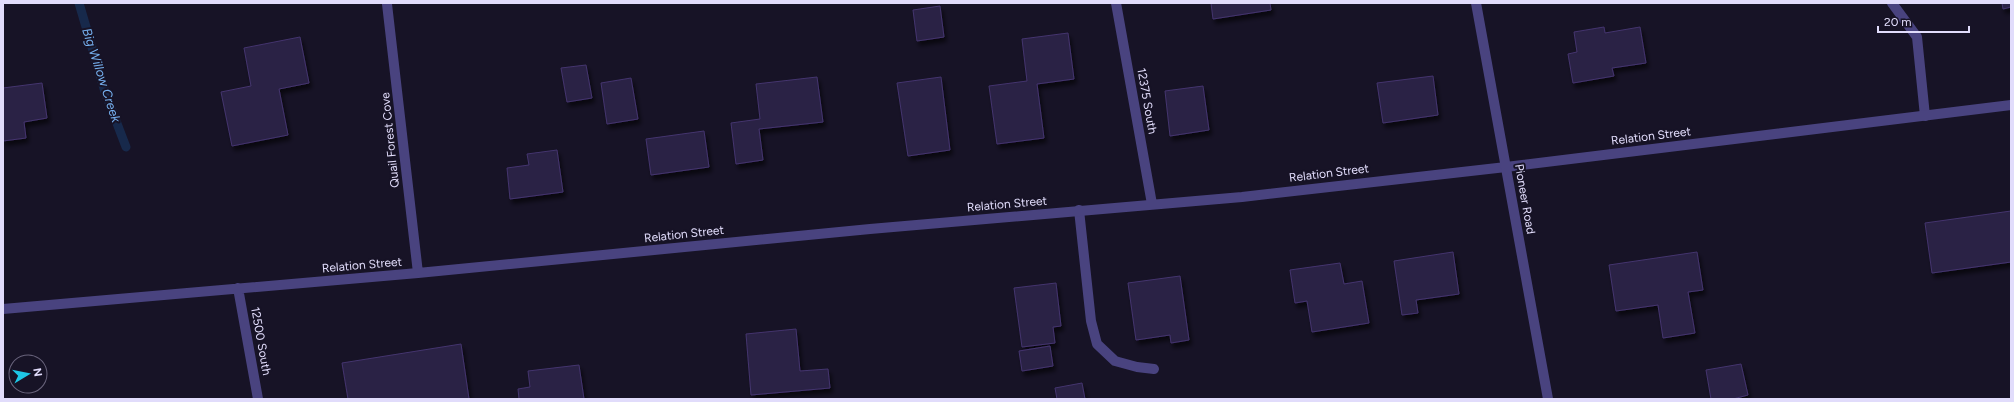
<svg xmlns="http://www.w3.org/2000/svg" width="2014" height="402" viewBox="0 0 2014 402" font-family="Figtree,sans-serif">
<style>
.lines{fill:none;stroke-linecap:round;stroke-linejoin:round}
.stream{stroke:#17294b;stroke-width:9}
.building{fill:#2a2145;stroke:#44356e;filter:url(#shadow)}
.service{stroke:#49437f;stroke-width:10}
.minor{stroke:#49437f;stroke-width:10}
.tertiary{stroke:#49437f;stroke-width:10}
.labels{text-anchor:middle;stroke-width:4;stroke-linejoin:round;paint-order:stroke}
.street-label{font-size:12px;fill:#e1dcfb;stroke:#171326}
.water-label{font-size:13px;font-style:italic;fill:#76b0ef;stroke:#171326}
</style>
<defs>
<filter id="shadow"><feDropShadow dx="2.5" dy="4.5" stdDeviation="2" flood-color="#0009"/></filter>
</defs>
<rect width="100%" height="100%" fill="#171326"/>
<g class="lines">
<path class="stream" d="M79 3 105 92 126 147"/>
</g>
<path class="building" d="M1211 3H1270L1271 10 1213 19Z
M2002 3H2011V7L2003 9Z
M940 6 944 37 917 41 913 10Z
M1604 27 1605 33 1640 27 1646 63 1612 68 1614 76 1573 83 1568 54 1577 52 1574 32Z
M1068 33 1074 79 1037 84 1044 138 997 144 989 86 1027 81 1022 39Z
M300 37 309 83 279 89 288 135 232 146 221 92 251 86 244 48Z
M586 65 592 98 567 102 561 68Z
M1433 76 1438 115 1383 123 1377 83Z
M817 77 823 122 759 129 763 160 736 164 731 123 760 119 756 84Z
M941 77 950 150 908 156 897 83Z
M631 78 638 119 607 124 601 83Z
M42 83 47 118 24 122 26 138 3 141V88Z
M1203 86 1209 130 1170 136 1165 91Z
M704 131 709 167 651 175 646 139Z
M557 150 563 192 510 199 507 168 529 165 527 154Z
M2011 211V262L1932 273 1925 223Z
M1453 252 1459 294 1416 300 1418 313 1402 315 1394 261Z
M1697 252 1703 290 1688 292 1695 333 1663 338 1658 305 1616 311 1609 265Z
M1340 263 1344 284 1362 281 1369 323 1312 332 1307 301 1295 303 1290 270Z
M1180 276 1189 340 1171 343 1170 335 1136 340 1128 283Z
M1056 283 1061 326 1053 327 1055 343 1022 347 1014 288Z
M796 329 800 371 828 369 830 388 751 395 746 334Z
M461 344 469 399H348L342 363Z
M1050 346 1053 366 1022 371 1019 351Z
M1741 364 1748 395 1733 399H1711L1706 370Z
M579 365 584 399H519L518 389 530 387 528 371Z
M1082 383 1085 399H1057L1055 388Z"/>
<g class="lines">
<path class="service" d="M1892 3 1917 37 1925 116
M1079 210 1091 321 1097 344 1115 361 1137 367 1154 369"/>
<path class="minor" d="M1116 3 1152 204
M387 4 418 273
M238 288 258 399
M3 309 418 273 870 229 1242 197 1506 167 2011 105"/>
<path class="tertiary" d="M1476 3 1548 399"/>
</g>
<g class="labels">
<g class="street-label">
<text transform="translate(1147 101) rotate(80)" y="4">12375 South</text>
<text transform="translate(1651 136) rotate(-7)" y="4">Relation Street</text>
<text transform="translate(390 140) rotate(-96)" y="4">Quail Forest Cove</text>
<text transform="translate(1329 173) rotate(-7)" y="4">Relation Street</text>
<text transform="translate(1525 199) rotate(80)" y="4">Pioneer Road</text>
<text transform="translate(1007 204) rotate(-5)" y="4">Relation Street</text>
<text transform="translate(684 234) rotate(-6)" y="4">Relation Street</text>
<text transform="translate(362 265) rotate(-5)" y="4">Relation Street</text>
<text transform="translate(261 341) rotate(80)" y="4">12500 South</text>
</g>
<g class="water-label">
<text transform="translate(102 75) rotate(72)" y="5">Big Willow Creek</text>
</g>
</g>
<rect width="2014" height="402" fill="none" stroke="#e1dcfb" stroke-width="8"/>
<g transform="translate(28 374) rotate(80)"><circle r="19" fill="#171326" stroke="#68637b"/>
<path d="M0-3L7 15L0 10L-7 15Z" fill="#1ec6e5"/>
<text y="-6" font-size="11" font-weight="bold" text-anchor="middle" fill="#e1dcfb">N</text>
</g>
<path d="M1878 26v6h91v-6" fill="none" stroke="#e1dcfb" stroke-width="2"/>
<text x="1884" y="26" font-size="12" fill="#e1dcfb" stroke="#171326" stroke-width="3" paint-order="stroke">20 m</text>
</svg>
